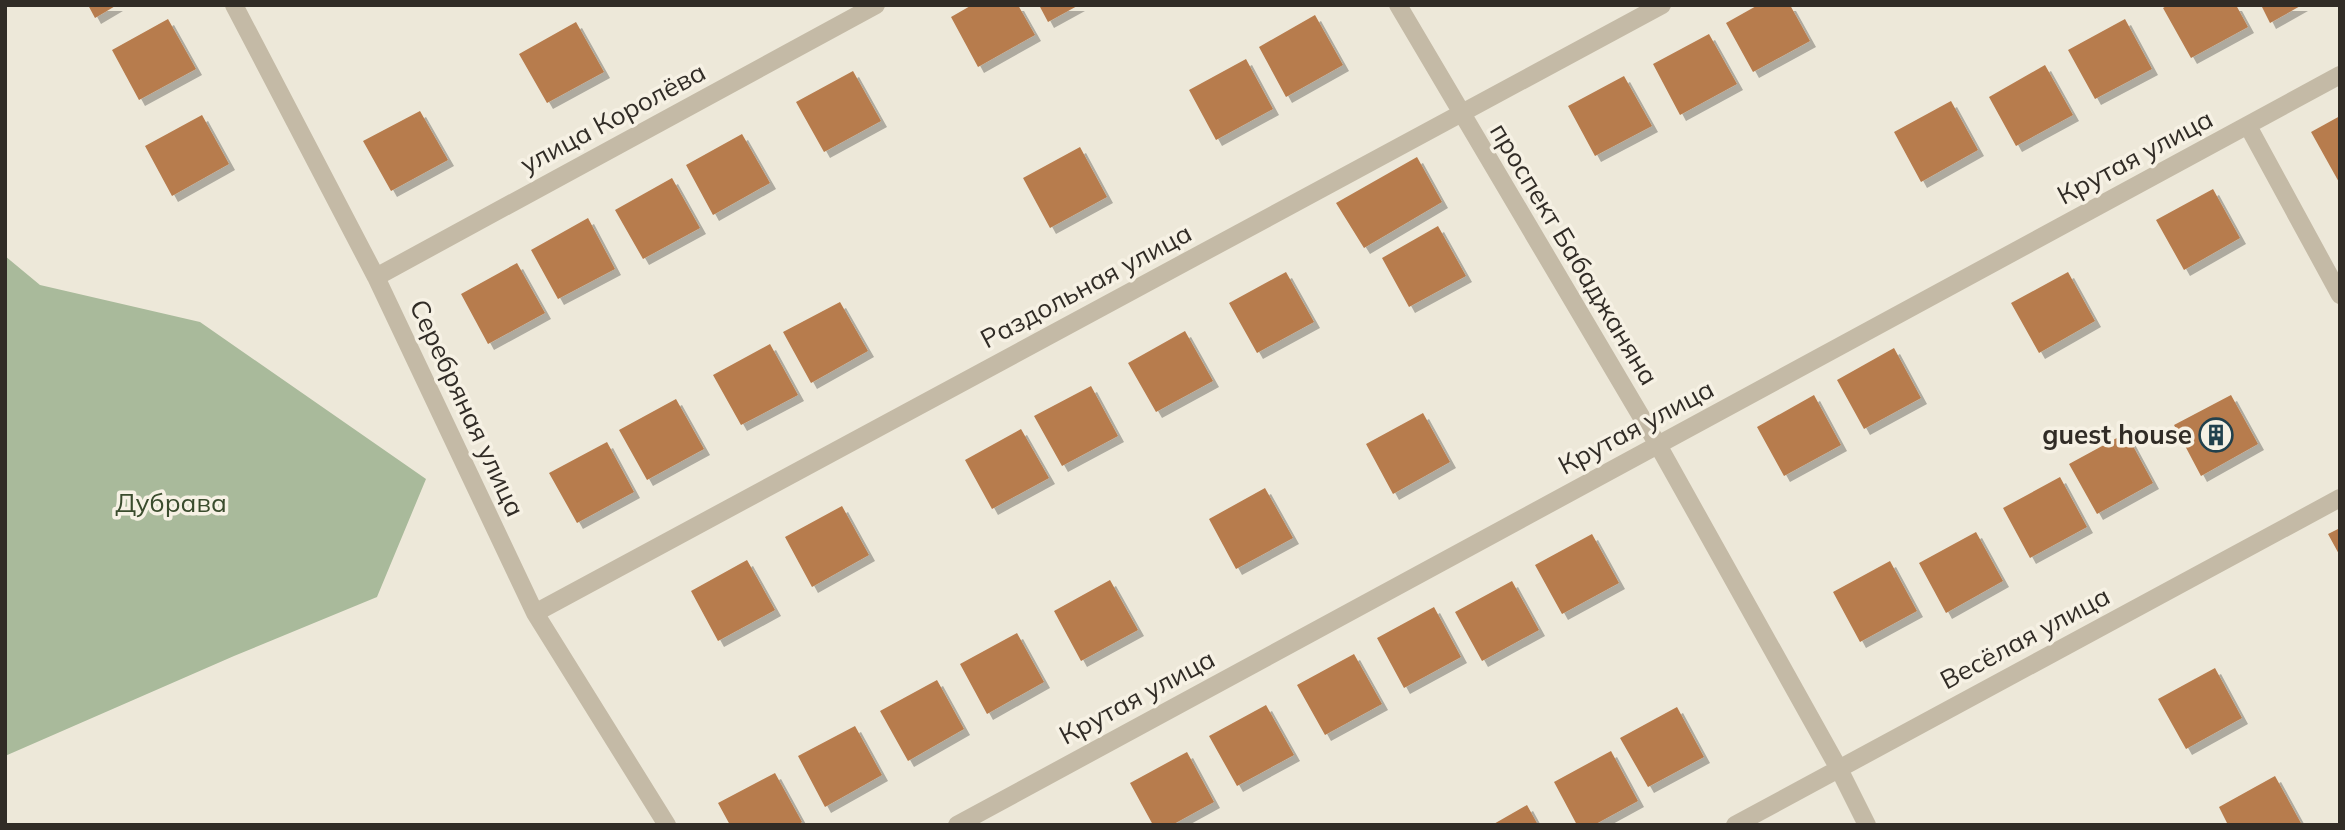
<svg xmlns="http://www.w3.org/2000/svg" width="2345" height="830" viewBox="0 0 2345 830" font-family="Mulish,sans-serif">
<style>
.green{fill:#a9ba9b}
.building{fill:#b77c4d;filter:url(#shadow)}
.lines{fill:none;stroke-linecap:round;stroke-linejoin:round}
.minor{stroke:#c4baa6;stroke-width:18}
.labels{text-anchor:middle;stroke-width:7;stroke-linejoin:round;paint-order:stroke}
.street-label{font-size:26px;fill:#312c26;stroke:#f6f1e4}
.poi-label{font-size:26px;font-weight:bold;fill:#312c26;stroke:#f6f1e4;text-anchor:end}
.park-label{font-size:26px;fill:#3a4c2d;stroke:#f6f1e4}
</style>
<defs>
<filter id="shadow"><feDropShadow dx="6" dy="6" stdDeviation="0" flood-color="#0004"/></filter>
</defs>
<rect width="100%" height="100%" fill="#ede8d9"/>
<path class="green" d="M5 256 40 285 200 322 426 479 377 597 234 656 5 756Z"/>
<path class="building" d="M88 5H117L95 18Z
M972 5H1018L1035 35 978 67 951 17Z
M1039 5H1079L1048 22Z
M1758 5H1790L1810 41 1753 72 1726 23Z
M2168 5H2236L2248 27 2191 58 2163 8Z
M2261 5H2302L2270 23Z
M1315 15 1343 65 1286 97 1259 47Z
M168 19 196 69 139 100 112 50Z
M2125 19 2152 69 2095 99 2068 50Z
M576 22 604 72 547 103 519 54Z
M1709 34 1737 84 1680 115 1653 64Z
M1246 59 1273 109 1216 140 1189 90Z
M2045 65 2073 115 2016 146 1989 97Z
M853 71 881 121 824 152 796 102Z
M1624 76 1652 126 1595 156 1568 106Z
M1951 101 1978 150 1921 182 1894 132Z
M420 111 448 160 391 191 363 141Z
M202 115 229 164 172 196 145 146Z
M2340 116V184L2311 132Z
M742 134 770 183 713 215 686 165Z
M1080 147 1107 197 1050 228 1023 178Z
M1417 157 1442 202 1364 248 1336 203Z
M672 178 700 228 643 259 615 210Z
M2213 189 2240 238 2184 270 2156 220Z
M588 218 615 269 558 299 531 250Z
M1438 226 1466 276 1409 307 1382 258Z
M517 263 545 313 488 344 461 294Z
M1286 272 1314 322 1257 353 1229 303Z
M2068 272 2095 321 2039 353 2011 303Z
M840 302 868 351 811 383 783 332Z
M1185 331 1213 381 1156 412 1128 363Z
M770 344 798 395 741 425 713 375Z
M1894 348 1921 398 1864 429 1837 380Z
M1091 386 1118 436 1062 466 1034 416Z
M1814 395 1841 445 1784 476 1757 427Z
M2231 395 2258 444 2201 476 2174 425Z
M676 399 704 449 647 480 619 430Z
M1423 413 1450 462 1393 494 1366 444Z
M1021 429 1049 478 992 509 965 460Z
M2126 433 2153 483 2097 514 2069 464Z
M607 442 634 492 577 523 549 473Z
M2060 477 2087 527 2030 558 2003 508Z
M1265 488 1293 538 1236 569 1209 519Z
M842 506 869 555 812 587 785 537Z
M2340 528V556L2328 534Z
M1976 532 2003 581 1946 613 1919 563Z
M1592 534 1619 583 1562 614 1535 565Z
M747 560 775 610 718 641 691 591Z
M1890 561 1917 611 1860 642 1833 592Z
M1110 580 1138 630 1081 661 1054 611Z
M1512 581 1539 630 1482 661 1455 612Z
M1434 607 1461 657 1404 688 1377 638Z
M1017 633 1044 682 987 714 960 664Z
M1354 654 1382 704 1325 735 1297 685Z
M2215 668 2242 718 2186 749 2158 699Z
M937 680 964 729 908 761 880 711Z
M1266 705 1294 755 1237 786 1209 736Z
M1677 707 1704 757 1648 787 1620 738Z
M855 726 882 775 825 807 798 756Z
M1611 751 1638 801 1594 825H1577L1554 782Z
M1187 752 1214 802 1172 825H1153L1130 783Z
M775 773 802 822 798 825H730L718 803Z
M2275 776 2302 825H2228L2219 807Z
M1527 805 1538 825H1492Z"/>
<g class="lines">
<path class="minor" d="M234 5 376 277 535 613 667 825
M1398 5 1658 445 1839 769 1867 825
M2248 126 2340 295
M376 277 876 5
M535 613 1662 5
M957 825 2340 75
M1735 825 2340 498"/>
</g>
<defs>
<symbol id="building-ring" viewBox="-11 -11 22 22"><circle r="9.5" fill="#f6f1e4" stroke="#21414d" stroke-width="1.5"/><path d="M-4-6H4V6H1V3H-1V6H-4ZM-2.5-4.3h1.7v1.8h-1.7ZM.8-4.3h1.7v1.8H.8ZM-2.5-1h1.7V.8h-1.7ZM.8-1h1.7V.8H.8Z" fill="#21414d"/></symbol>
</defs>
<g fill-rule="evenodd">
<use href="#building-ring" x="2197" y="416" width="38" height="38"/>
</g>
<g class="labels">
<g class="street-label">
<text transform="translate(613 118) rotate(-28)" y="9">улица Королёва</text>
<text transform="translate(2135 157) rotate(-28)" y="9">Крутая улица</text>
<text transform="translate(1574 254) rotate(59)" y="9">проспект Бабаджаняна</text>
<text transform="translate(1086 286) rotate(-28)" y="9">Раздольная улица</text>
<text transform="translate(467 408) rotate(65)" y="9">Серебряная улица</text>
<text transform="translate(1636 427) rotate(-28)" y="9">Крутая улица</text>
<text transform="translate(2025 638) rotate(-28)" y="9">Весёлая улица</text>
<text transform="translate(1137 697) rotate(-28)" y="9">Крутая улица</text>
</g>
<g class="poi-label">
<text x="2192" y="444">guest house</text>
</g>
<g class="park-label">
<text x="171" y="512">Дубрава</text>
</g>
</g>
<rect width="2345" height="830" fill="none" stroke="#312c26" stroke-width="14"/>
</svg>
